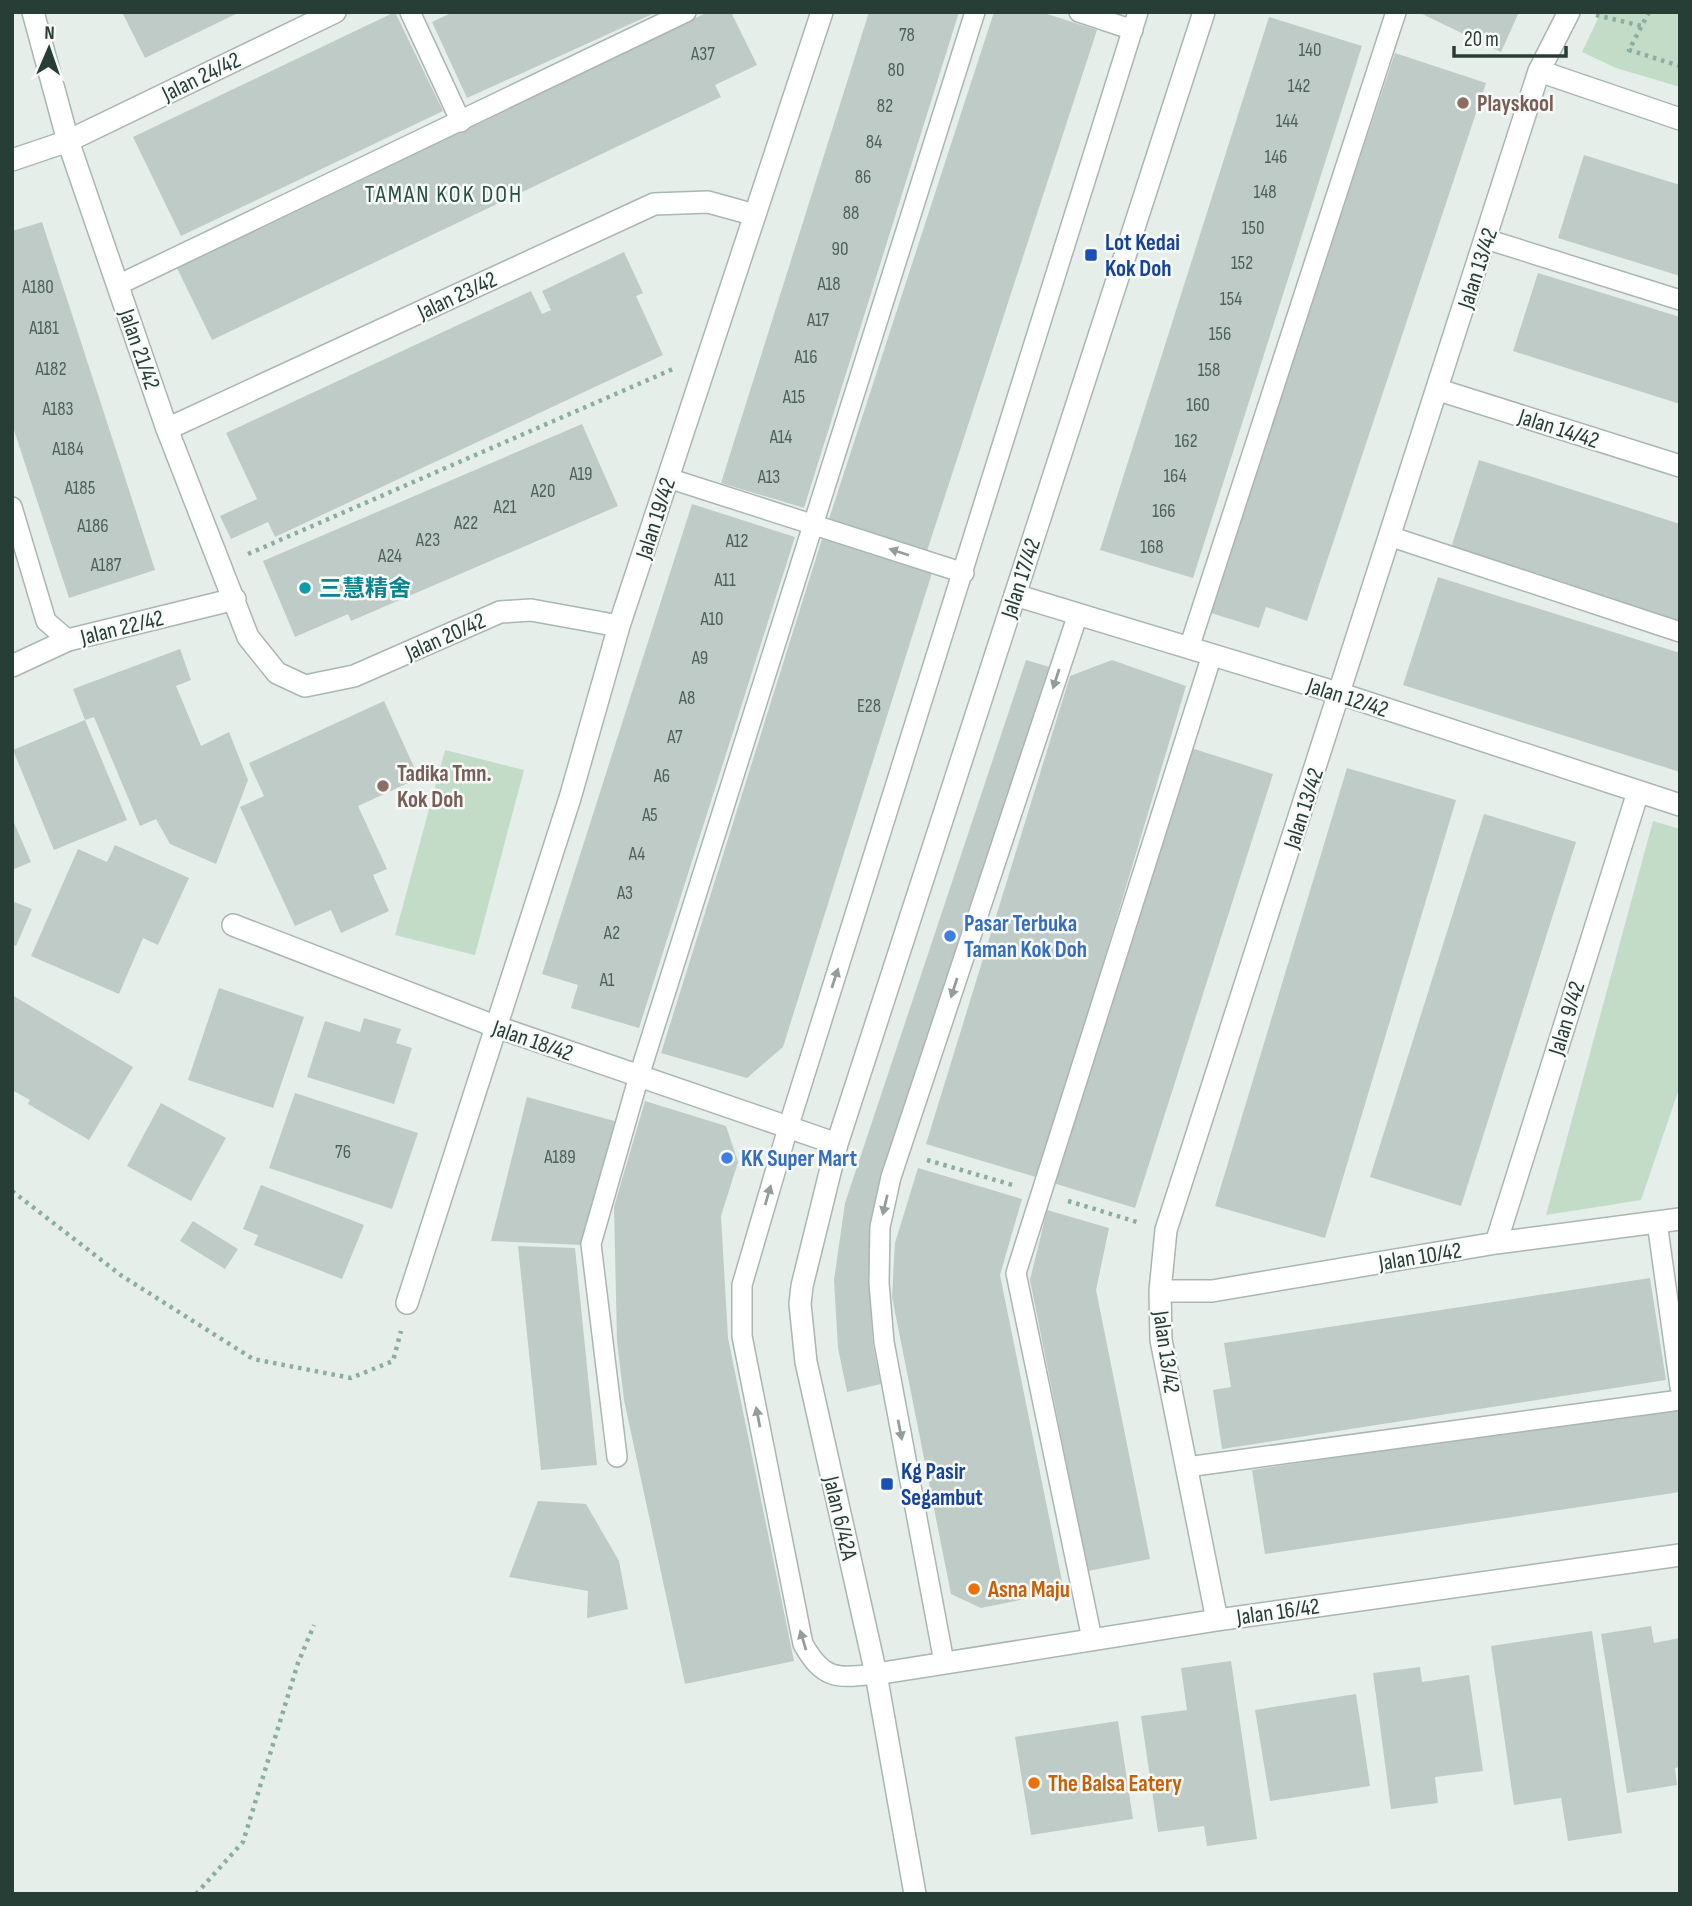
<svg xmlns="http://www.w3.org/2000/svg" width="1692" height="1906" viewBox="0 0 1692 1906" font-family="'Sofia Sans Condensed','Noto Sans SC',sans-serif">
<style>
.green{fill:#c2dcc8}
.building{fill:#bfcbc6}
.lines{fill:none;stroke-linecap:round;stroke-linejoin:round}
.service-casing{stroke:#a9b6b1;stroke-width:22}
.minor-casing{stroke:#a9b6b1;stroke-width:24}
.path{stroke:#8aaea2;stroke-width:4.5;stroke-dasharray:3.5 5;stroke-linecap:butt}
.service{stroke:#fff;stroke-width:19}
.minor{stroke:#fff;stroke-width:21}
.oneway{fill:#939e9b}
.education-dot{fill:#8d6e63;stroke:#f7faf8;stroke-width:2.5}
.transit-dot{fill:#1a4fb4;stroke:#f7faf8;stroke-width:2.5}
.culture-dot{fill:#0f9aa8;stroke:#f7faf8;stroke-width:2.5}
.shop-dot{fill:#3f7fe0;stroke:#f7faf8;stroke-width:2.5}
.food-dot{fill:#e8710a;stroke:#f7faf8;stroke-width:2.5}
.labels{text-anchor:middle;stroke-width:5;stroke-linejoin:round;paint-order:stroke}
.number-label{font-size:19px;fill:#4d615b}
.street-label{font-size:23px;fill:#273e37;stroke:#f7faf8}
.education-label{font-size:23px;font-weight:bold;fill:#785e54;stroke:#f7faf8;text-anchor:start}
.transit-label{font-size:23px;font-weight:bold;fill:#164399;stroke:#f7faf8;text-anchor:start}
.culture-label{font-size:23px;font-weight:bold;fill:#0d838f;stroke:#f7faf8;text-anchor:start}
.shop-label{font-size:23px;font-weight:bold;fill:#366cbe;stroke:#f7faf8;text-anchor:start}
.food-label{font-size:23px;font-weight:bold;fill:#c56008;stroke:#f7faf8;text-anchor:start}
.neighbourhood-label{font-size:24px;letter-spacing:2px;fill:#244f43;stroke:#f7faf8}
</style>
<rect width="100%" height="100%" fill="#e6eeea"/>
<path class="green" d="M1601 12H1680V87L1616 68 1582 52Z
M445 750 524 770 475 955 395 935Z
M1653 821 1680 829V1086L1641 1200 1546 1215Z"/>
<path class="building" d="M122 12H240L145 58Z
M395 12 443 111 181 236 133 137Z
M453 12H657L467 98 432 22Z
M708 12H731L757 65 715 85 721 97 212 340 176 266Z
M869 12H959L804 508 721 483Z
M994 12H1041L1097 30 927 551 829 519Z
M1418 12H1519L1501 52Z
M1269 17 1362 46 1193 578 1100 550Z
M1395 53 1486 83 1307 621 1266 607 1259 628 1208 612Z
M1584 155 1680 185V276L1558 238Z
M42 222 155 570 69 598 12 424V231Z
M624 252 643 293 636 296 663 355 275 537 268 522 231 539 220 516 257 499 226 433 531 291 542 314 551 310 542 291Z
M1538 273 1680 317V404L1513 351Z
M582 424 618 506 351 621 348 614 295 637 263 561Z
M1479 460 1680 524V624L1450 551Z
M692 504 795 537 639 1028 571 1008 578 985 542 974Z
M822 539 932 573 783 1047 747 1078 661 1053Z
M1438 577 1680 653V772L1403 685Z
M180 649 191 680 176 686 201 746 229 732 248 780 216 864 170 844 156 819 140 826 94 717 85 720 73 689Z
M1026 660 1053 668 875 1209 869 1282 873 1345 881 1384 847 1392 838 1348 834 1280 845 1203Z
M1112 660 1186 686 1039 1178 926 1144 1070 676Z
M384 701 419 778 358 806 387 869 373 875 389 911 341 933 331 910 295 926 240 807 264 796 249 763Z
M85 720 127 820 54 850 13 750Z
M1191 748 1273 774 1135 1208 1053 1183Z
M1347 768 1456 800 1325 1238 1215 1206Z
M1484 814 1576 842 1461 1206 1370 1177Z
M12 818 31 862 12 870Z
M115 845 189 878 158 945 143 938 119 994 31 956 78 849 107 862Z
M12 901 32 909 16 946 12 944Z
M219 988 304 1017 273 1108 188 1080Z
M12 995 133 1067 89 1140 28 1104 30 1100 12 1090Z
M364 1018 401 1029 396 1043 412 1048 394 1104 307 1077 325 1021 360 1032Z
M295 1093 418 1133 392 1209 269 1168Z
M527 1097 618 1122 583 1245 491 1241Z
M645 1101 726 1126 738 1162 721 1216 728 1338 794 1661 685 1684 624 1400 617 1341 614 1207Z
M161 1103 226 1138 191 1201 127 1166Z
M918 1168 1022 1199 1000 1275 1064 1591 981 1608 951 1594 892 1297 895 1243Z
M261 1185 364 1225 342 1279 254 1245 258 1235 243 1229Z
M1047 1210 1109 1228 1096 1290 1150 1559 1088 1571 1030 1280Z
M193 1221 238 1249 225 1269 180 1241Z
M518 1246 575 1248 597 1465 541 1470Z
M1650 1278 1666 1380 1222 1449 1213 1390 1231 1387 1224 1343Z
M1680 1405V1492L1265 1554 1252 1470Z
M538 1501 586 1504 619 1561 628 1609 587 1618 588 1591 509 1577Z
M1651 1626 1654 1643 1680 1638V1767L1675 1768 1677 1785 1627 1793 1601 1634Z
M1592 1631 1622 1833 1568 1841 1561 1798 1514 1805 1491 1646Z
M1231 1661 1257 1839 1207 1846 1204 1826 1158 1832 1141 1716 1187 1710 1181 1668Z
M1420 1667 1422 1682 1469 1675 1483 1771 1435 1777 1438 1803 1391 1809 1373 1673Z
M1356 1694 1370 1786 1270 1801 1255 1710Z
M1118 1721 1133 1819 1031 1835 1015 1737Z"/>
<g class="lines">
<defs>
<path id="service" d="M410 12 461 122
M1079 12 1133 30
M1486 239 1680 300
M118 285 686 12
M668 478 964 573
M12 507 46 621 68 640
M1389 536 1680 632
M1189 648 1396 12
M1657 1222 1680 1387
M617 1457 591 1244 639 1076 975 12
M1187 1467 1680 1400
M1092 1639 1016 1273 1212 655
M944 1662 884 1342 879 1283 880 1227 891 1177 1078 614
M876 1674C837 1678 824 1681 803 1644L742 1336V1285L788 1128 1138 12"/>
<path id="minor" d="M33 12 68 141 167 429 248 637 277 673 305 686 354 676 500 612 531 610 619 626
M1539 71 1680 119
M12 160 68 141 335 12
M1439 390 1680 466
M167 429 654 204 708 202 755 215
M1015 595 1341 694 1680 805
M12 666 68 640 235 599
M233 925 497 1027 837 1144
M1496 1243 1638 792
M1160 1291H1212L1496 1243 1680 1219
M407 1303 570 798 619 626 822 12
M1217 1620 1161 1340 1160 1291 1166 1230 1539 71 1569 12
M876 1674 1217 1620 1680 1555
M915 1894 876 1674 806 1362 800 1304 802 1286 837 1144 1204 12"/>
</defs>
<use href="#service" class="service-casing"/>
<use href="#minor" class="minor-casing"/>
<path class="path" d="M1649 12 1629 50 1680 66
M1596 15 1642 26
M248 554 673 369
M927 1160 1016 1186
M12 1191 122 1276 253 1359 351 1378 393 1361 401 1331
M1068 1201 1137 1222
M196 1894 243 1842 298 1663 314 1625"/>
<use href="#service" class="service"/>
<use href="#minor" class="minor"/>
</g>
<defs><path id="oneway-solid" d="M-6-.8H1V-3.2L6.5 0L1 3.2V.8H-6Z" transform="scale(1.75)"/></defs>
<g class="oneway">
<use href="#oneway-solid" transform="translate(899 552) rotate(-162)"/>
<use href="#oneway-solid" transform="translate(1056 679) rotate(108)"/>
<use href="#oneway-solid" transform="translate(835 978) rotate(-72)"/>
<use href="#oneway-solid" transform="translate(954 988) rotate(108)"/>
<use href="#oneway-solid" transform="translate(768 1195) rotate(-74)"/>
<use href="#oneway-solid" transform="translate(885 1205) rotate(103)"/>
<use href="#oneway-solid" transform="translate(758 1417) rotate(-101)"/>
<use href="#oneway-solid" transform="translate(900 1430) rotate(79)"/>
<use href="#oneway-solid" transform="translate(803 1640) rotate(-107)"/>
</g>
<g class="education-dot">
<circle cx="1463" cy="103" r="7"/>
<circle cx="383" cy="786" r="7"/>
</g>
<g class="transit-dot">
<rect x="1084" y="248" width="14" height="14" rx="3.5"/>
<rect x="880" y="1477" width="14" height="14" rx="3.5"/>
</g>
<circle class="culture-dot" cx="305" cy="588" r="7"/>
<g class="shop-dot">
<circle cx="950" cy="936" r="7"/>
<circle cx="727" cy="1158" r="7"/>
</g>
<g class="food-dot">
<circle cx="974" cy="1589" r="7"/>
<circle cx="1034" cy="1783" r="7"/>
</g>
<g class="labels">
<g class="number-label">
<text x="907" y="41">78</text>
<text x="1310" y="56">140</text>
<text x="703" y="60">A37</text>
<text x="896" y="76">80</text>
<text x="1299" y="92">142</text>
<text x="885" y="112">82</text>
<text x="1287" y="127">144</text>
<text x="874" y="148">84</text>
<text x="1276" y="163">146</text>
<text x="863" y="183">86</text>
<text x="1265" y="198">148</text>
<text x="851" y="219">88</text>
<text x="1253" y="234">150</text>
<text x="840" y="255">90</text>
<text x="1242" y="269">152</text>
<text x="829" y="290">A18</text>
<text x="38" y="293">A180</text>
<text x="1231" y="305">154</text>
<text x="818" y="326">A17</text>
<text x="44" y="334">A181</text>
<text x="1220" y="340">156</text>
<text x="806" y="363">A16</text>
<text x="51" y="375">A182</text>
<text x="1209" y="376">158</text>
<text x="794" y="403">A15</text>
<text x="1198" y="411">160</text>
<text x="58" y="415">A183</text>
<text x="781" y="443">A14</text>
<text x="1186" y="447">162</text>
<text x="68" y="455">A184</text>
<text x="581" y="480">A19</text>
<text x="1175" y="482">164</text>
<text x="769" y="483">A13</text>
<text x="80" y="494">A185</text>
<text x="543" y="497">A20</text>
<text x="505" y="513">A21</text>
<text x="1164" y="517">166</text>
<text x="466" y="529">A22</text>
<text x="93" y="532">A186</text>
<text x="428" y="546">A23</text>
<text x="737" y="547">A12</text>
<text x="1152" y="553">168</text>
<text x="390" y="562">A24</text>
<text x="106" y="571">A187</text>
<text x="725" y="586">A11</text>
<text x="712" y="625">A10</text>
<text x="700" y="664">A9</text>
<text x="687" y="704">A8</text>
<text x="869" y="712">E28</text>
<text x="675" y="743">A7</text>
<text x="662" y="782">A6</text>
<text x="650" y="821">A5</text>
<text x="637" y="860">A4</text>
<text x="625" y="899">A3</text>
<text x="612" y="939">A2</text>
<text x="607" y="986">A1</text>
<text x="343" y="1158">76</text>
<text x="560" y="1163">A189</text>
</g>
<g class="street-label">
<text transform="translate(201 76) rotate(-26)" y="8">Jalan 24/42</text>
<text transform="translate(1477 268) rotate(-72)" y="8">Jalan 13/42</text>
<text transform="translate(457 295) rotate(-25)" y="8">Jalan 23/42</text>
<text transform="translate(140 349) rotate(71)" y="8">Jalan 21/42</text>
<text transform="translate(1559 428) rotate(18)" y="8">Jalan 14/42</text>
<text transform="translate(655 518) rotate(-72)" y="8">Jalan 19/42</text>
<text transform="translate(1020 578) rotate(-72)" y="8">Jalan 17/42</text>
<text transform="translate(122 627) rotate(-14)" y="8">Jalan 22/42</text>
<text transform="translate(445 636) rotate(-24)" y="8">Jalan 20/42</text>
<text transform="translate(1348 697) rotate(18)" y="8">Jalan 12/42</text>
<text transform="translate(1303 808) rotate(-72)" y="8">Jalan 13/42</text>
<text transform="translate(1566 1018) rotate(-73)" y="8">Jalan 9/42</text>
<text transform="translate(533 1040) rotate(19)" y="8">Jalan 18/42</text>
<text transform="translate(1420 1256) rotate(-9)" y="8">Jalan 10/42</text>
<text transform="translate(1167 1352) rotate(82)" y="8">Jalan 13/42</text>
<text transform="translate(841 1518) rotate(77)" y="8">Jalan 6/42A</text>
<text transform="translate(1278 1611) rotate(-8)" y="8">Jalan 16/42</text>
</g>
<g class="education-label">
<text x="1477" y="111">Playskool</text>
<text x="397" y="781">Tadika Tmn.<tspan x="397" dy="26">Kok Doh</tspan></text>
</g>
<g class="transit-label">
<text x="1105" y="250">Lot Kedai<tspan x="1105" dy="26">Kok Doh</tspan></text>
<text x="901" y="1479">Kg Pasir<tspan x="901" dy="26">Segambut</tspan></text>
</g>
<g class="culture-label">
<text x="319" y="596">三慧精舍</text>
</g>
<g class="shop-label">
<text x="964" y="931">Pasar Terbuka<tspan x="964" dy="26">Taman Kok Doh</tspan></text>
<text x="741" y="1166">KK Super Mart</text>
</g>
<g class="food-label">
<text x="988" y="1597">Asna Maju</text>
<text x="1048" y="1791">The Balsa Eatery</text>
</g>
<g class="neighbourhood-label">
<text x="444" y="202">TAMAN KOK DOH</text>
</g>
</g>
<rect width="1692" height="1906" fill="none" stroke="#273e37" stroke-width="28"/>
<g transform="translate(49 49) rotate(2)" stroke="#f7faf8" stroke-width="5" paint-order="stroke">
<path d="M0-5L12 26L0 18L-12 26Z" fill="#273e37"/>
<text y="-10" font-size="19" font-weight="bold" text-anchor="middle" fill="#273e37">N</text>
</g>
<path d="M1454 46v10h112v-10" fill="none" stroke="#273e37" stroke-width="3.5"/>
<text x="1464" y="46" font-size="21" fill="#273e37" stroke="#f7faf8" stroke-width="5" paint-order="stroke">20 m</text>
</svg>
